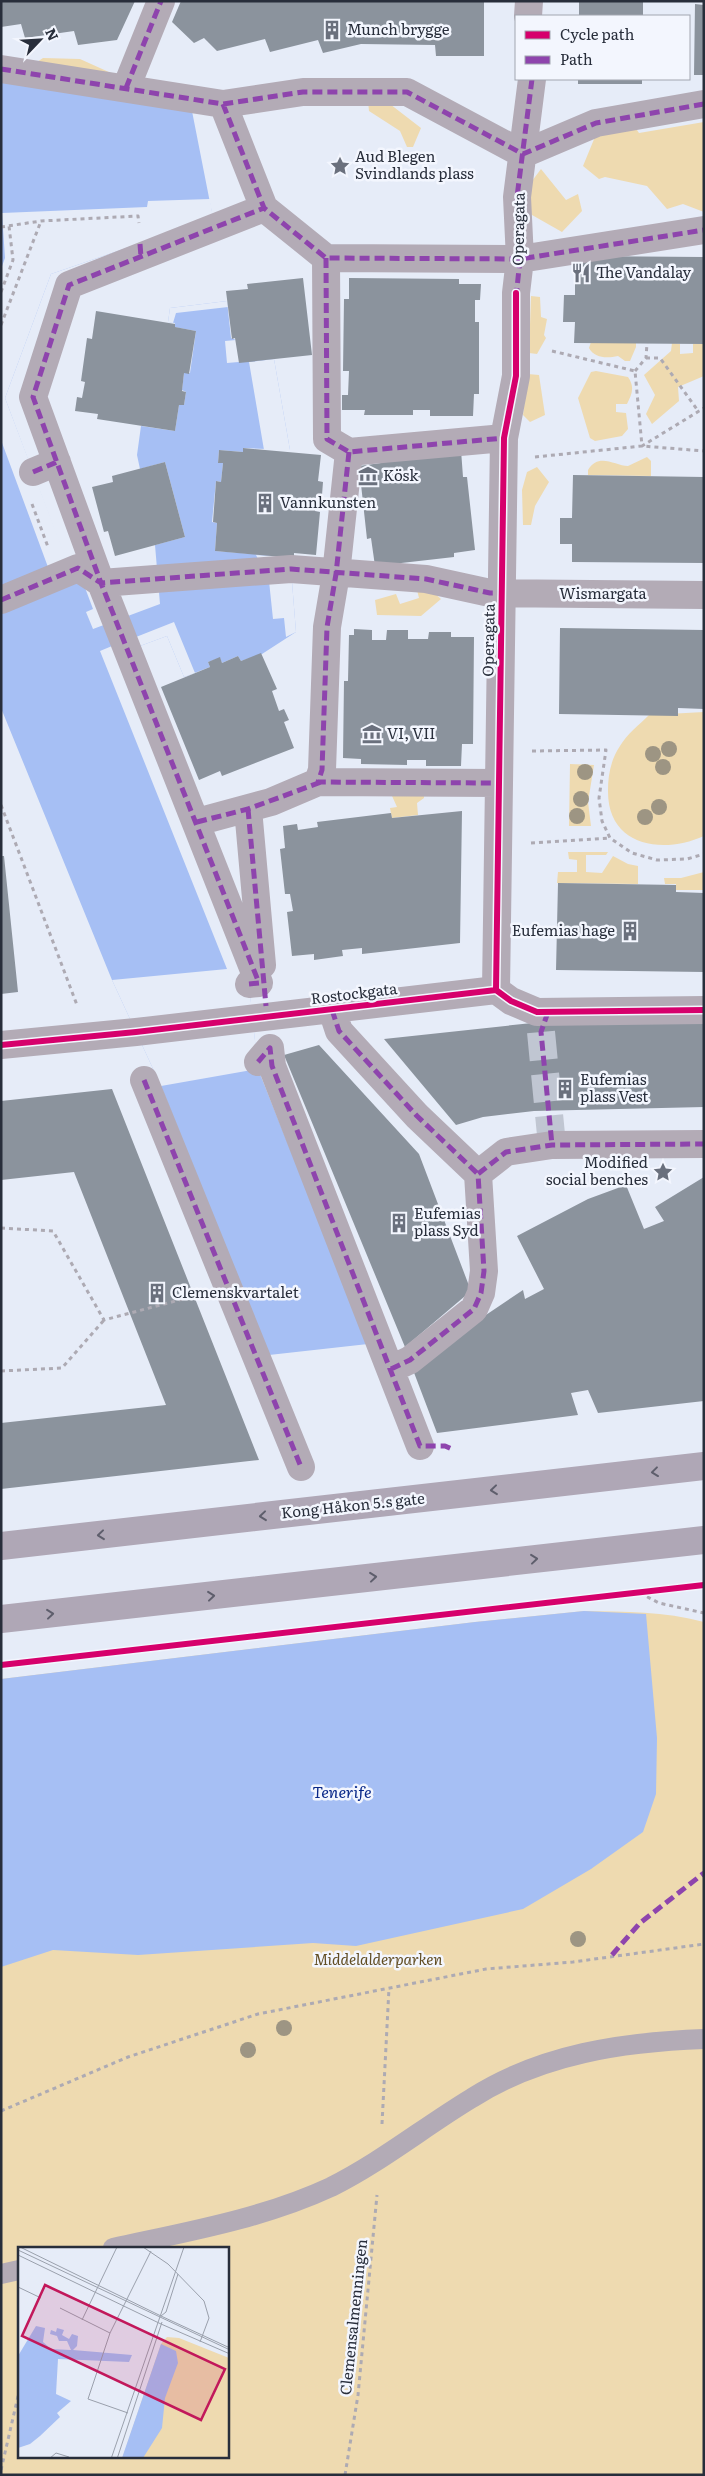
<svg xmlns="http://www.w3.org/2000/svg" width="705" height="2476" viewBox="0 0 705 2476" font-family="Literata,serif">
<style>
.green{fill:#eedab0;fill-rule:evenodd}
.water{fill:#a6bff4}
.pier{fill:#e6ecf8}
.building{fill:#8b939d}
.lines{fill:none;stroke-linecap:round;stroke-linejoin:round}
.street-tunnel{stroke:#c0c6d2;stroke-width:28;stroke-dasharray:28 14;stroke-linecap:butt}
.path{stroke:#adaab3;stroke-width:3;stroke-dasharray:4 4;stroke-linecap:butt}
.lane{stroke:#b3abb6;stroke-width:20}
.street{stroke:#b3abb6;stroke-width:28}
.highway{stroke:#afa7b6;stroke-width:28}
.quiet{stroke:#8e44ad;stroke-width:5;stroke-dasharray:10 5;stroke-linecap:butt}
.cycleway-casing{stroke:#f3f6fe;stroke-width:9}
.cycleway{stroke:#d6006c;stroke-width:6}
.tree{fill:#9d9583}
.oneway{stroke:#5e5e6c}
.labels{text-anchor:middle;stroke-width:5;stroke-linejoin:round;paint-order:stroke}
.poi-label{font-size:15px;fill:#282e3b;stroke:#f3f6fe;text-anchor:start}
.street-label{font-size:15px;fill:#282e3b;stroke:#f3f6fe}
.park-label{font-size:15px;font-style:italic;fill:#614d23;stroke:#f3f6fe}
.water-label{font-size:16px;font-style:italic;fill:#082788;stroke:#f3f6fe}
.inset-road{fill:none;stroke:#9aa0ac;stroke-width:1}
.view{fill:#c2185b;fill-opacity:0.15;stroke:#c2185b;stroke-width:2.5}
.inset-edge{fill:none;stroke:#282e3b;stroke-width:2.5}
</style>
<rect width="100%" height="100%" fill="#e6ecf8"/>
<path class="green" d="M43 58 80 59 111 73 34 64Z
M368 101H386L421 128 413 147H407L400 131 369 111Z
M704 122V212L683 204 667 209 647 186 605 177 599 179 583 166 597 132 635 127 639 133Z
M541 169 566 200 578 194 582 211 562 232 525 211 520 197Z
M531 296 540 297 541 317 547 319 544 335 546 338 537 354 529 353Z
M591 342 636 343V347L630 361H625L618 356C608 358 595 359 589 348Z
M672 343 680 344V354L693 353V344H704V376L678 387 679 401 652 424 646 414 655 395 644 375 671 351Z
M596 371 628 377C635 387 632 394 627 404H616V412L626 413 628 429 622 436 595 441 590 438 578 398 591 372Z
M528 374 539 375 545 415 530 422 523 415Z
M647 457 651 461V476L588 475V470C599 452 615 466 628 466Z
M537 467 549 482 535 506 531 525H523L522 490 527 472Z
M426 586 441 599 421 616 377 615 375 600 396 594 400 604 419 598 417 590Z
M704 712V836C662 855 607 846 608 790 608 775 611 759 620 746 627 734 639 725 649 715Z
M570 764 594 765 588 802 591 826H569Z
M388 787H424V798L417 803 418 815 392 818 390 808 397 807Z
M568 852H608L606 855H586V872L602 873 613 856 628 864 638 866V884L557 883 558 872H577V860L569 859Z
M704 872V890H676V884H665L664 878H681Z
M584 1611C625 1612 664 1611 704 1622V2475H1V1679L475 1622ZM19 2248H228V2457H19Z"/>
<path class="water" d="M1 79 191 106 213 218 51 274 5 398 73 579 81 577 93 609 86 612 93 629 160 604 155 545 185 537 165 462 140 469 137 455 141 426 175 431 179 405H184L186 392 182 390 184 373H190L196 331 174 327 175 323 168 322 170 308 227 301 231 338 236 340 225 341 227 363 274 359 290 450 244 448 243 452 219 450 218 462 223 463 221 482 216 481 212 522 217 523 215 551 290 557 296 632 262 654 241 661 238 656 222 663 220 658 208 662 210 667 184 677 167 636 140 646 247 967 258 1069 368 1344 269 1355 161 1086 112 980 1 708Z
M584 1611 646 1614 657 1738 656 1794 643 1832 591 1869 523 1909 356 1946 313 1943 138 1955 53 1950 1 1967V1679L475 1622Z"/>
<path class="pier" d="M210 199 213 218 51 274 5 398 74 579 55 586 1 440V269L5 258 2 213 147 207 148 201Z
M227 301 228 307 176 313 173 323 168 322 170 308Z
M274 359 290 450H264L249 362Z
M256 555 290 557 296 632 286 637 284 618 273 619 269 581Z
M174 622 195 673 184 677 167 636 140 646 136 637Z
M112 646 249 984 258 1069 161 1086 112 980 227 969 100 651Z"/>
<path class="building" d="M1 1H135L117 40 78 45 74 31 25 38 21 24 1 27Z
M181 1H484V56H436L435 45 361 44 323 53 318 40 270 52 265 39 217 51 204 38 194 43 172 22Z
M579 1H643V16H579Z
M695 4 704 5V75H694Z
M578 79H642V84H578Z
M575 256 704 257V344L574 343 575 322H563L564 295H575Z
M303 278 312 355 239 363 235 338 232 339 226 291 248 289 247 284Z
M349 278 459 279V284H481L480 300H475V322H479V394H474L473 416H430V410H413V415H364L365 410H342V395H348L349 371H343L344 299H349Z
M96 311 175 324V327L196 331 189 374 184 373 182 391 186 392 184 405H179L175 431 97 419 98 414 75 411 77 397 82 398 85 382 81 381 87 338 92 339Z
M243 448 321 455 318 481 323 482 322 495H316L315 511 320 512 316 555 294 553V558L215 551 217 523 213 522 216 481 221 482 223 463H218L219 450 243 452Z
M461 450 463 477H467L475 550 454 553V557L375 566 371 538 367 539 359 466 381 463V459Z
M165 462 185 537 115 556 108 531 104 532 92 487 113 482 112 476Z
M573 475 704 477V563L572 562V544H560V518H572Z
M560 628 704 630V709L678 708V716L559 714Z
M354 629 372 630V640H386L387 630H408V639H428L429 632H451V637H474L473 744H462L461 766H426V760H407V765L361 764V759L343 758 344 681H348L349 635H354Z
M261 653 277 689 272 691 279 711 284 709 289 720 284 722 294 748 222 776 220 771 199 780 161 687 210 667 208 662 220 657 222 663 238 656 241 661Z
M462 811 460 943 362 954V948L342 950 343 956 314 960V954L292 956 287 912 293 911 290 894H285L280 849 285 848 283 826 297 824 298 830 318 827 317 822 391 813 392 818Z
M1 856H4L18 992 1 994Z
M558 883 676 885V892L704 893V972L556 970Z
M704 1021V1107L534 1111 483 1117 456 1125 384 1039 532 1023Z
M319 1045 419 1154 471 1291 405 1347 284 1055Z
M112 1089 259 1460 1 1489V1423L166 1405 74 1172 1 1180V1101Z
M704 1177V1401L598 1413 588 1390 571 1393 578 1415 437 1433 413 1370 474 1323 523 1290 525 1299 544 1289 517 1236 588 1199 626 1185 644 1229 664 1221 655 1207Z"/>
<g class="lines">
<path class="street-tunnel" d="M541 1032 552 1145"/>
<path class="path" d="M1 227 41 221 138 216 139 223
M1 292 13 260 9 226
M1 325 41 221
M552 351 635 371 642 446 704 408
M646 358H660L699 412
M635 371 646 358 647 343
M535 457 642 446 704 451
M32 504 48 547
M532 751 606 750 599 798 602 821 610 838 632 853 657 860 687 859 704 854
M1 805 77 1005
M531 843 610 838
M1 1228 53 1231 104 1320 198 1295
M1 1371 62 1368 104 1320
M640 1593 659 1603 704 1613
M1 2111 128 2057 258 2014 486 1969 573 1962 704 1944
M382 2124 389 1988
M1 2470 19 2392
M345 2475 358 2395 377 2195"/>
<path class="lane" d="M113 2248C186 2232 262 2219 331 2187 381 2162 424 2127 472 2098 541 2054 623 2042 704 2039
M1 2274 19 2270"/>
<path class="street" d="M528 16 529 1
M1 69 223 104 303 92H407L523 154 596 123 704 104
M126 88 161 1
M223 104 264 208 326 258 520 259 704 230
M326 258 327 439 349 452 504 438
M349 452 336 574 327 627 322 770 318 782 498 783
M33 472 57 462
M1 600 78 568 101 583 291 569 426 579 490 593 704 595
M248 809 262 965
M197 822 271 802 318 782 329 781
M249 984 259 983 101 583 33 397 69 285 264 208
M496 990 504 438 516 376V293L520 259 517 197 532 79
M332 1010 339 1031 417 1116 478 1174
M1 1045 136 1032 496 990 511 1001 537 1012 704 1010
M258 1062 270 1048 272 1066 420 1446
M144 1080 301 1467
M391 1369 410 1360 474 1309 481 1293 484 1271 478 1174 506 1152 552 1145 704 1144"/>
<path class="highway" d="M1 1546 704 1466
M1 1619 704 1540"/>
<path class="quiet" d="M1 69 223 104 303 92H407L523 154 596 123 704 104
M126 88 161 1
M223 104 264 208 326 258 520 259 704 230
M140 244 141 257
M326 258 327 439 349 452 504 438
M516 298 520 259 517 197 532 79
M349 452 336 574 327 627 322 770 318 782 498 783
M33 472 57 462
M1 600 78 568 101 583 291 569 426 579 490 593H502V589
M248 809 266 1006
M197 822 248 809 324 781
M249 984 259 983 101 583 33 397 69 285 264 208
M332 1010 339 1031 417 1116 478 1174
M548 1012 541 1032 552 1145
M258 1062 270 1048 272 1066 420 1446H445L454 1450
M144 1080 301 1467
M391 1369 410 1360 474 1309 481 1293 484 1271 478 1174 506 1152 552 1145 704 1144
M612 1955 640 1923 704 1873"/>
<defs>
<path id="cycleway" d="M496 990 504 438 516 376V293
M1 1045 136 1032 496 990 511 1001 537 1012 704 1010
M1 1665 704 1585"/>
</defs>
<use href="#cycleway" class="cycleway-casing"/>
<use href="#cycleway" class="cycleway"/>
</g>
<g class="tree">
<circle cx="669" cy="749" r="8"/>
<circle cx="653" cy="754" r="8"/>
<circle cx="663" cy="767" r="8"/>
<circle cx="585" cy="772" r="8"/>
<circle cx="581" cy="799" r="8"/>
<circle cx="659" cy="807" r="8"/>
<circle cx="577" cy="816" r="8"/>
<circle cx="645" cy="817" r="8"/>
<circle cx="578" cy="1939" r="8"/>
<circle cx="284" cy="2028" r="8"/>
<circle cx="248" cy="2050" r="8"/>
</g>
<defs><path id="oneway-chevron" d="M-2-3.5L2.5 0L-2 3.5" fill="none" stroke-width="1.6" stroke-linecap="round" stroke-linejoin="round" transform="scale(1.25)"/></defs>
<g class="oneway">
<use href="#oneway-chevron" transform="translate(655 1472) rotate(173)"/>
<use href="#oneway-chevron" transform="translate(494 1490) rotate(174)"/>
<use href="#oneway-chevron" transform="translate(263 1516) rotate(174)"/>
<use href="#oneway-chevron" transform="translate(101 1535) rotate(174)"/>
<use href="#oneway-chevron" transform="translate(534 1559) rotate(-6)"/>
<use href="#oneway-chevron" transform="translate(373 1577) rotate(-6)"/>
<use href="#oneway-chevron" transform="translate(211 1596) rotate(-6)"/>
<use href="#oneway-chevron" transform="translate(50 1614) rotate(-6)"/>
</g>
<defs>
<symbol id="building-bare" viewBox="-9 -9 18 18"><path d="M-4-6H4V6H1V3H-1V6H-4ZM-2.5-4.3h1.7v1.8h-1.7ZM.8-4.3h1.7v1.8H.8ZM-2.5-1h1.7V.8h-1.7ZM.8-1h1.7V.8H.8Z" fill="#6a707d" stroke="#f3f6fe" stroke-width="2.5" paint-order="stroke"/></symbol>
<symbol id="sight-bare" viewBox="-9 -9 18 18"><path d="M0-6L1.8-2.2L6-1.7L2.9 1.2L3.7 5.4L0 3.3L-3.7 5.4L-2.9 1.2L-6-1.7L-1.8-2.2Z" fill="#6a707d" stroke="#f3f6fe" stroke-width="2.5" paint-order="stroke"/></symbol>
<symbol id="restaurant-bare" viewBox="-9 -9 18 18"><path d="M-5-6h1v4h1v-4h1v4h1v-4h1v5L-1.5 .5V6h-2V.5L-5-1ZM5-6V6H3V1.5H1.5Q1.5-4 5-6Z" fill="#6a707d" stroke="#f3f6fe" stroke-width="2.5" paint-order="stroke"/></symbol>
<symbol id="museum-bare" viewBox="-9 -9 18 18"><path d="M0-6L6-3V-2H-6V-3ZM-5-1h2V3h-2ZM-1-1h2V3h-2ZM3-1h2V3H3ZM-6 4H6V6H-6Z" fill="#6a707d" stroke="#f3f6fe" stroke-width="2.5" paint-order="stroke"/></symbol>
</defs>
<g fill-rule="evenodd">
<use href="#building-bare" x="318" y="16" width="28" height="28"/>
<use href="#sight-bare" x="326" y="152" width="28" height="28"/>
<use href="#restaurant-bare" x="567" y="259" width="28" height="28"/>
<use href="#museum-bare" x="354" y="462" width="28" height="28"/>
<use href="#building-bare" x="251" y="489" width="28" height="28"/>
<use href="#museum-bare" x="358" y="720" width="28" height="28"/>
<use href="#building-bare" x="616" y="917" width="28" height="28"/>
<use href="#building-bare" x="551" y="1075" width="28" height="28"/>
<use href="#sight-bare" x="649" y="1158" width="28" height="28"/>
<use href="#building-bare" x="385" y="1209" width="28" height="28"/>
<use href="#building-bare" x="143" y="1279" width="28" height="28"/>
</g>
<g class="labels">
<g class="poi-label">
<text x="347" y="35">Munch brygge</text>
<text x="355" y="162">Aud Blegen<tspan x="355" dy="17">Svindlands plass</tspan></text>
<text x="596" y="278">The Vandalay</text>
<text x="383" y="481">Kösk</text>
<text x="280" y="508">Vannkunsten</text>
<text x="387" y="739">VI, VII</text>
<text x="615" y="936" text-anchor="end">Eufemias hage</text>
<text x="580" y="1085">Eufemias<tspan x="580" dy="17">plass Vest</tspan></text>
<text x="648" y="1168" text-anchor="end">Modified<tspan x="648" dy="17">social benches</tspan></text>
<text x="414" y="1219">Eufemias<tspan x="414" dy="17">plass Syd</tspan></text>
<text x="172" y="1298">Clemenskvartalet</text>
</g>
<g class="street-label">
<text transform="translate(519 229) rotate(-89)" y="5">Operagata</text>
<text x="603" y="599">Wismargata</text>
<text transform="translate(489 640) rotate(-89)" y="5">Operagata</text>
<text transform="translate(354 994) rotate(-7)" y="5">Rostockgata</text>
<text transform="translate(353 1506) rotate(-6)" y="5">Kong Håkon 5.s gate</text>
<text transform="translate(354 2317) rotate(-84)" y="5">Clemensalmenningen</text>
</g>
<g class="park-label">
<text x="378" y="1965">Middelalderparken</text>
</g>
<g class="water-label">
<text x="342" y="1798">Tenerife</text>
</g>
</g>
<g transform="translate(18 2247)">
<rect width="211" height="211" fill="#e6ecf8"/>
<path d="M161 91 211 111V211L104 212 143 97 149 90Z" fill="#eedab0"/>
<path d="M18 79 27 81 25 95 33 102 53 103 49 94H41L39 89 32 87 33 83 38 85 39 81 46 83 44 88 51 92 54 87 60 89 59 99 55 103 114 108 111 115 40 112 38 147 53 154 39 166 42 170 22 189 12 197 0 201V109ZM143 97 158 104 160 116 147 151 144 181 125 211H104Z" fill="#a6bff4"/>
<path class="inset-road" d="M2 0 143 69M125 0 150 17 186 54 191 71 182 95M0 3 212 103M0 8 143 77M160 27 148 65 143 69 212 101M0 40 23 51M42 61 92 86M64 73 99 0M143 77 212 107M110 166 70 152 92 86 133 4M31 212 38 206 51 210M93 212 166 0M99 212 144 75"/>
<path class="view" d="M27 38 207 122 183 173 4 89Z"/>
<rect width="211" height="211" class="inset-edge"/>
</g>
<rect width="705" height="2476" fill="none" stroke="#282e3b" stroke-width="5"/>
<rect x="515" y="15" width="175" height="65" fill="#f3f6fe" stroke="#a2a6b0"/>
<rect x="525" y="31" width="25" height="8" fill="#d6006c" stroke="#a2a6b0"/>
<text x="560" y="40" font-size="15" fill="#282e3b">Cycle path</text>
<rect x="525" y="56" width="25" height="8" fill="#8e44ad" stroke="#a2a6b0"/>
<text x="560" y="65" font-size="15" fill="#282e3b">Path</text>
<g transform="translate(40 40) rotate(65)" stroke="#f3f6fe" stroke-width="4" paint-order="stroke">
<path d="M0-4L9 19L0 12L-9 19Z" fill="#282e3b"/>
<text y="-8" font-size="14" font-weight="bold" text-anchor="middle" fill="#282e3b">N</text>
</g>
</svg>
